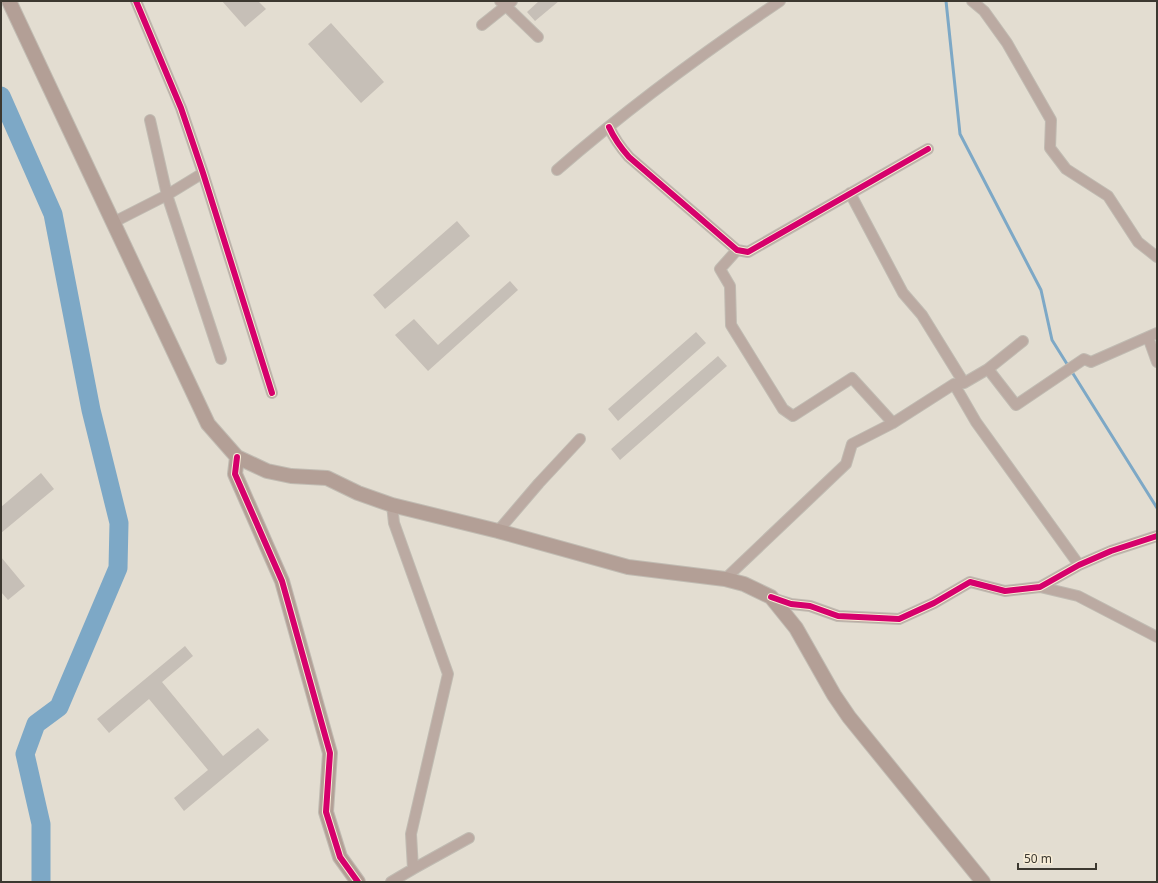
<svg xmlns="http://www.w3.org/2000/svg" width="1158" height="883" viewBox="0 0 1158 883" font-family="'Noto Sans',sans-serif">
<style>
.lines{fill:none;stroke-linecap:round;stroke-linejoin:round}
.stream{stroke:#7da8c6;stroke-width:3}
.river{stroke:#7da8c6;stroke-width:19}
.building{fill:#c6bfb7}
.street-casing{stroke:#c0bbb2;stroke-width:12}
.secondary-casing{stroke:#c0bbb2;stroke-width:16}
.street{stroke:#bbaaa2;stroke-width:10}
.secondary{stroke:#b39f96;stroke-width:14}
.cycleway-casing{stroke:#f7ecd6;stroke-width:8}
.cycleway{stroke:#d6006c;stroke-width:6}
</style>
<rect width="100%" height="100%" fill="#e3ddd1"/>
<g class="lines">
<path class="stream" d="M946 1 960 134 1041 290 1052 340 1157 508"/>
<path class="river" d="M1 96 53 214 91 410 119 523 118 568 59 707 36 724 25 754 41 824V882"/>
</g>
<path class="building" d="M222 1H258L266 9 245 27Z
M539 1H559L535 21 527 12Z
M331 23 384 82 361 103 308 44Z
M457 221 470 236 385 309 373 295Z
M510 281 518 290 428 371 395 335 414 319 438 345Z
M696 332 706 343 618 421 608 409Z
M718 356 727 366 620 460 611 449Z
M41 473 54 489 1 533V507Z
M1 557 25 586 8 600 1 592Z
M185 646 193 656 162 682 223 756 258 728 269 740 184 811 174 798 208 770 149 699 109 733 97 719Z"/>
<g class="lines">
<defs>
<path id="street" d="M136 1 181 108 203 173 272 393
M500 1 506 6 538 37
M972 1 984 11 1007 43 1051 120 1050 148 1066 169 1108 196 1138 242 1157 257
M482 25 512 1
M150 120 167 195 221 359
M609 127C614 138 621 148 629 157L737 250 748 252 928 149
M557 170C627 109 703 53 780 1
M850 193 903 293 922 315 964 383
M114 222 167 195 203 173
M737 250 720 269 730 286 731 325 783 409 793 416 852 378 893 423
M1148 337 1157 362
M988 369 1016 405 1084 359 1091 362 1157 333
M954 384 976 422 1079 565
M392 505 394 523 448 674 411 834 413 869
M498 531 539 483 580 439
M725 579 846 464 852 444 893 423 954 384 964 383 988 369 1023 341
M1040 587 1078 596 1157 637
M772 598 791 604 810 606 838 616 899 619 934 603 970 582 1005 591 1040 587 1079 565 1111 551 1157 536
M391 882 413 869 469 838"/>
<path id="secondary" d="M9 1 208 424 237 457 267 471 291 476 327 478 358 493 392 505 498 531 628 567 725 579 744 584 771 597 796 628 834 695 849 717 983 882
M237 457 235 474 282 581 330 753 326 812 340 857 358 882"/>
</defs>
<use href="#street" class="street-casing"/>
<use href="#secondary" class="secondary-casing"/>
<use href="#street" class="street"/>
<use href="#secondary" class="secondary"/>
<defs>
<path id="cycleway" d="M136 1 181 108 203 173 272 393
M609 127C614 138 621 148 629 157L737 250 748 252 928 149
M237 457 235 474 282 581 330 753 326 812 340 857 358 882
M771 597 791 604 810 606 838 616 899 619 934 603 970 582 1005 591 1040 587 1079 565 1111 551 1157 536"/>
</defs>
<use href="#cycleway" class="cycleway-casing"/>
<use href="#cycleway" class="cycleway"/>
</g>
<rect width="1158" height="883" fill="none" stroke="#3c3830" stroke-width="4"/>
<path d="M1018 863v6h78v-6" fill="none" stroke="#3c3830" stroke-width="2"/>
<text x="1024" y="863" font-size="12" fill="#3c3830" stroke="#f7ecd6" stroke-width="3" paint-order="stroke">50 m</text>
</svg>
